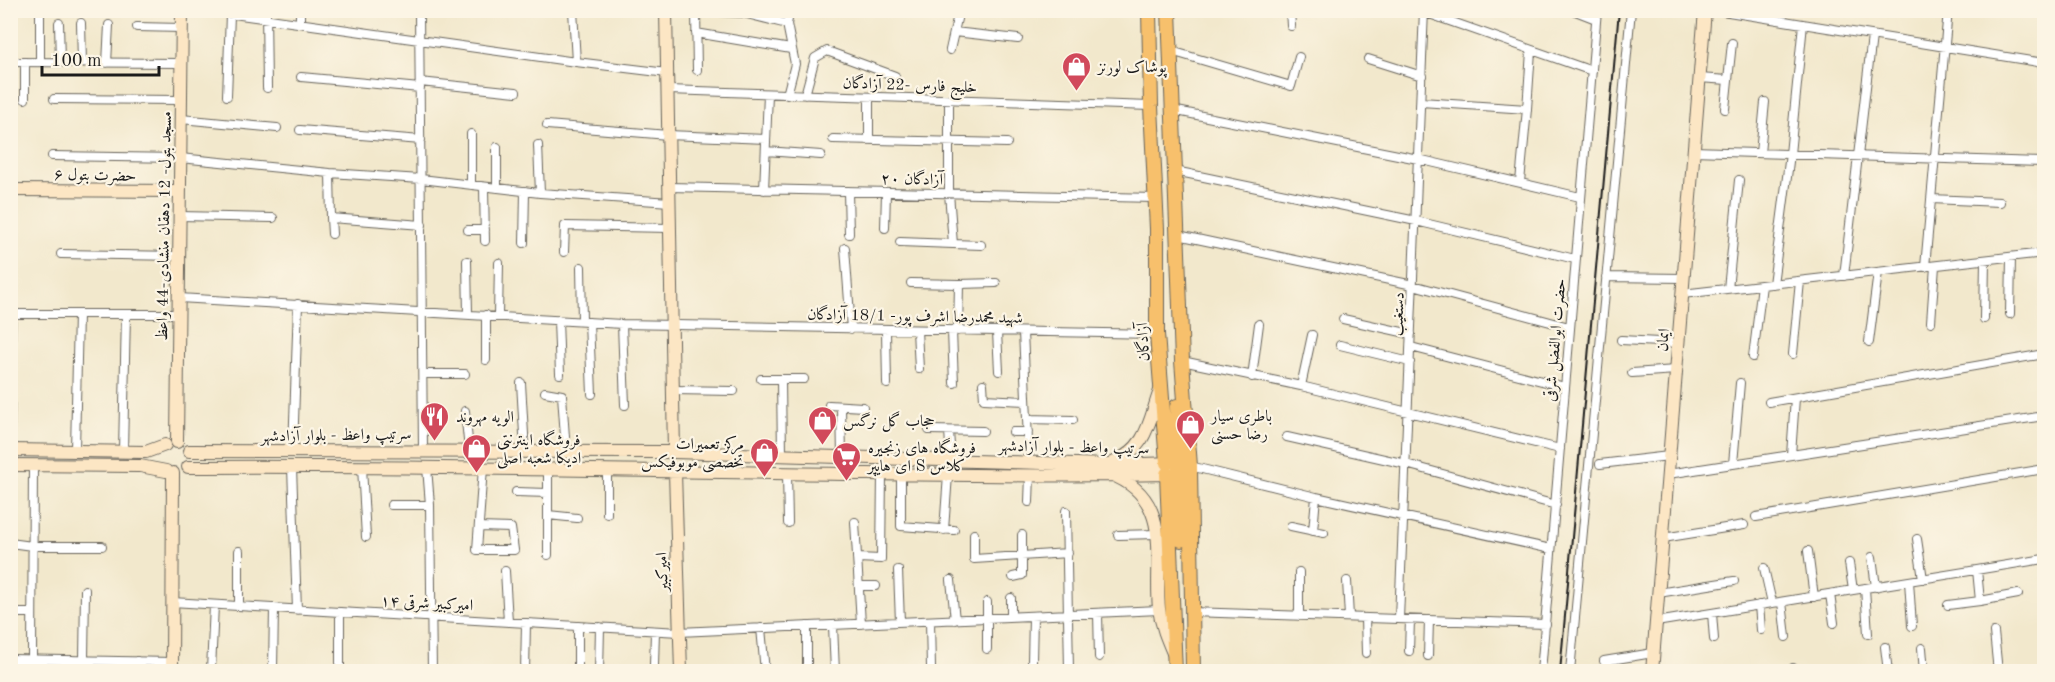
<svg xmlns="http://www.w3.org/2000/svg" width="2055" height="682" viewBox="0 0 2055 682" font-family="'Old Standard TT',Amiri,serif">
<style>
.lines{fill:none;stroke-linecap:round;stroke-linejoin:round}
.street-casing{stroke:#67635a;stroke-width:10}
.secondary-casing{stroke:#67635a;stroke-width:14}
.primary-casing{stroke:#67635a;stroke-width:16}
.street{stroke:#fff;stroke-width:8}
.secondary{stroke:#fce6c4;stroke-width:12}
.primary{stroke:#f7c06c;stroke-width:14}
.rail{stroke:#1c1c1c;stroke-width:2}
.labels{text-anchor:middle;stroke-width:4.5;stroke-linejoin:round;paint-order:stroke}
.poi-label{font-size:16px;fill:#1c1c1c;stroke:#fcf5e5;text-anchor:start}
.street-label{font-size:16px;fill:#1c1c1c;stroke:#fcf5e5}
</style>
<rect width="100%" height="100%" fill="#fcf5e5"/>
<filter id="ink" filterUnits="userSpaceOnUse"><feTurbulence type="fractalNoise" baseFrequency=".0167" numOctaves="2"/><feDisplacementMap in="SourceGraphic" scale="12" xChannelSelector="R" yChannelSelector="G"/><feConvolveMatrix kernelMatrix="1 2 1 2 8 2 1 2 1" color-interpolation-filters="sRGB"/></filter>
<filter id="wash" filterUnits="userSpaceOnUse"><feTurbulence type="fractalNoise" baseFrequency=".008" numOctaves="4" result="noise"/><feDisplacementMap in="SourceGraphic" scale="24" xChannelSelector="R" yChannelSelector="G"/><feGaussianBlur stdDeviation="1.35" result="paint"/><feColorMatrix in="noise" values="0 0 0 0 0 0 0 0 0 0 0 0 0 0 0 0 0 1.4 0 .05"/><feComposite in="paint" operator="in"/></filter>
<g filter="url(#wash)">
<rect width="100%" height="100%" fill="#f2e8cc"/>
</g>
<g filter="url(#ink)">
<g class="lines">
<defs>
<path id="street" d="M205 10 576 62 667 73
M266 10 267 88
M419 10 423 450
M573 10 576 62
M1290 10 1291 26
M1418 10 1592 71
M1573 10 1596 19
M1716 10 2044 63
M40 13V62
M59 23 60 62
M81 23 82 63
M300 23V10
M137 27 182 28
M954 32 1018 39
M696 33 791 49
M950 50 959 10
M1171 51 1291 86 1299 57
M1368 59 1422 76
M10 62 181 63
M25 62V99
M107 63 109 25
M697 70 696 11 743 13 787 24
M301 77 420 88
M1699 78 1728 80 1725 109
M1728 80 1732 43
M420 82 516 92
M668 90 1151 106
M787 95 795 64 787 24 790 10
M805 95 815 58 827 51 895 76
M227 96 230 14
M869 97V140
M54 99 181 100
M949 100V193L953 244 981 245
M1421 102 1527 109 1520 182
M1527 109 1531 51
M1172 110 1418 159 1580 197
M181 119 277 128
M547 125 668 135 766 139
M300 130 421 140
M833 139 1007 143
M538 145 540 193
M497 147V188
M766 151 821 155
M1693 151 2044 162
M1760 153 1765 102
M52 156 180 158 330 173 421 179 540 193 670 202
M1175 171 1416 221 1575 259
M330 173 331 218 422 225
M471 185V134
M484 187 485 241
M669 187 1155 198
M764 190 768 94
M848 191 849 234
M1931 199 2000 202
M180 216 273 218
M331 218 332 234
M885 228 886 192
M468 230H485
M1178 235 1413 285 1569 327
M900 242 953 244
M524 243 525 191
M845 248 851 329
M564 252 565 226 670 228
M61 254 179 256
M467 261 468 314
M581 267 582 321
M1925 267 1948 10
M1844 276 1872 36
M1606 277 1683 278
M911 283 959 284
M1773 284 1790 154 1803 24
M1728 289 1739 180
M1682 294 2044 253
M179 298 622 324 1157 334
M10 314H179
M2010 314 2011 257
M486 315V360
M498 316 499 263
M1343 319 1411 334
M1984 319 1985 260
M558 320 560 374
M589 322 592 394
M1931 322 1935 266
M622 324 625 405
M886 330 887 384
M917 330 919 369
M952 331 954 383
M958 331 959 284 996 283
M997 332 999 371
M1023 332 1029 462
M1621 340 1678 343
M1869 342 1878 272
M1340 345 1410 362
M1411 347 1565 387
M1793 354 1800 281
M1753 357 1762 285
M1182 361 1301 386 1560 449
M1632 373 1676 370
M423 374H465
M1252 377 1259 324
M761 379H804
M781 379 782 455
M521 383 525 451
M983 384 984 399 1026 401
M1301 386 1312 335
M673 390 734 391
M545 392 562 395 566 451
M1769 402 2044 354
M829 405 863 407
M841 406 842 457
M465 411 469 450
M1027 419 1073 420
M929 430 983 431
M10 431 12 263
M949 431 951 460
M1013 432H1028
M1287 437 1406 464 1556 505
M75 450 78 314
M123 451 126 314
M293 451 298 304
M1791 455 1795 398
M1600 464 1669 456
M1733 464 1740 383
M1190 466 1316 497 1551 549
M292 467 297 610
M362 467 366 537
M427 467 430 505 432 672
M787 473 788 523
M901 474V526L954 530
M1668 474 2044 416
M516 492 548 493
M1029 502 1030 475
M391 505H430
M1066 511 1069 670
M607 514V470
M548 515 577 518
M1756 517 2044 469
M855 522 861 624
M1291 526 1324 533
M479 527 511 528 514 550H477L483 468
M944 530 948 475
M1313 531 1316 497
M974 534V559L1068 553
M1118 535 1157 534
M1663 538 1744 525
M1917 539 1923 579
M10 543 32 546H102
M1808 551 1814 597
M548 555V469
M1872 557 1876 587
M857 558 881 559 882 474
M1849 563 1853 590
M1764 568 1772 603
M898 570 900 622
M505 571 508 622
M1013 577 1022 575V535
M951 580 955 620
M1347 581 1349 617
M1909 581 1912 626
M859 586H876
M1865 588 1868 634
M1658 593 1734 581
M1830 594 1834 623
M1011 598V617
M1980 601 2018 594
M172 602 679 632 1159 610
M1782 602 1786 637
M1759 605 1761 630
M1948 605 1980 601 1977 570
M239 606V551
M1191 612 1546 624
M10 613H32
M1098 613 1099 657
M1712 613 1714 639
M1299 616V572
M1365 618 1366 653
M1399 619 1424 10
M930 621 931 668
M1656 622 2044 559
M833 625 835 672
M807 626V672
M761 628 765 672
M1994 632 1998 672
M1885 647 1888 672
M1922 648 1924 672
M987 649V602
M1409 651 1410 620
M1428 656 1429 620
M10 659 172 662
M11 659V672
M32 659 33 465
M72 660V672
M84 660 85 590
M1604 661 1653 653
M1032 662 1033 616
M654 665 655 631
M1793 668V672
M211 670 214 605
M273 670 274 608
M137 672V661
M340 672V612
M525 672 526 623
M578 672V626
M599 672 600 627
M1541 672 1597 10
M1570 672 1631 10"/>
<path id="secondary" d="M666 10 674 452
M10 190 180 191
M177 442 182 10
M10 450 146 452 165 445
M189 451 674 452 1110 465 1174 463
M1113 463C1149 446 1148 422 1161 388
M10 465 140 466 166 471
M188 467C414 465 641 472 867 474 967 475 1067 477 1167 474L1176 475
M675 472 681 672
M1117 477C1173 503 1154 559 1159 609 1161 625 1167 639 1173 653
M172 672 173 473
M1652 672 1705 10"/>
<path id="primary" d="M1149 10 1151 106 1157 229V334L1167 463
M1169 10 1182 361 1190 466 1193 672
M1177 406 1181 540
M1167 474 1175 672"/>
</defs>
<use href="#street" class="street-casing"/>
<use href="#secondary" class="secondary-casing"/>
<use href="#primary" class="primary-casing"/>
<use href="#street" class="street"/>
<use href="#secondary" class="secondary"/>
<use href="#primary" class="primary"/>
<path class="rail" d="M1560 672 1619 10"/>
</g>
</g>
<defs>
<symbol id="shop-pin" viewBox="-11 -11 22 30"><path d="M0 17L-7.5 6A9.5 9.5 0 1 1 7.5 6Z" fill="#d1495b" stroke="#fcf5e5"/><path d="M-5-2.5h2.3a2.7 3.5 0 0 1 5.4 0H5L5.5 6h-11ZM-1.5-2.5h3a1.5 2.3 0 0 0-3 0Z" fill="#fff"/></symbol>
<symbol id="restaurant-pin" viewBox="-11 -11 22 30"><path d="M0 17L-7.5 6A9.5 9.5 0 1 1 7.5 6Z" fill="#d1495b" stroke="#fcf5e5"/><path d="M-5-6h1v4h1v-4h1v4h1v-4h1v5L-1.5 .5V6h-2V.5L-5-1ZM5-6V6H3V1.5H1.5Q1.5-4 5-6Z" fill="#fff"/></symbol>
<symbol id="supermarket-pin" viewBox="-11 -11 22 30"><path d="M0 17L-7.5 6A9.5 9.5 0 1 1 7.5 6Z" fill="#d1495b" stroke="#fcf5e5"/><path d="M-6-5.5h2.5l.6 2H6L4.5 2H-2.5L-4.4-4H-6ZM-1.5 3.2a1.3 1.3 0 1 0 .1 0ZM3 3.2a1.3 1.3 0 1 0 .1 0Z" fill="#fff"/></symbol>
</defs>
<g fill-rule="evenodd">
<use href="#shop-pin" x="1060" y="50" width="33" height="45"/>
<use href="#restaurant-pin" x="418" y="400" width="33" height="45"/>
<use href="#shop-pin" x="806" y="404" width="33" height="45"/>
<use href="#shop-pin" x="1174" y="408" width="33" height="45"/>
<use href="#shop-pin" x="460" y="432" width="33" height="45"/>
<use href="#shop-pin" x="748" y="436" width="33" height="45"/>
<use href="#supermarket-pin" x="830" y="440" width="33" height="45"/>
</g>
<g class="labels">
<g class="poi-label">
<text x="1098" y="72">پوشاک لورنز</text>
<text x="1211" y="421">باطری سیار<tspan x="1211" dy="18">رضا حسنی</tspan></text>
<text x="456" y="422">الویه مهروند</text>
<text x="843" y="426">حجاب گل نرگس</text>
<text x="497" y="445">فروشگاه اینترنتی<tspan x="497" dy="18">ادیکا شعبه اصلی</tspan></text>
<text x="744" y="449" text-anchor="end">مرکز تعمیرات<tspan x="744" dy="18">تخصصی موبوفیکس</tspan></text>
<text x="868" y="453">فروشگاه های زنجیره<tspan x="868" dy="18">ای هایپر S کلاس</tspan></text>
</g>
<g class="street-label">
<text transform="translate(910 84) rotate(2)" y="6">خلیج فارس -22 آزادگان</text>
<text transform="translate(95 174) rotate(1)" y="6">حضرت بتول ۶</text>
<text transform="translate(912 178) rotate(1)" y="6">۲۰ آزادگان</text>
<text transform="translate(163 226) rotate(-89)" y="6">مسجد بتول- 12 دهقان منشادی-44 واعظ</text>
<text transform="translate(1397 314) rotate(-88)" y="6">دستغیب</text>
<text transform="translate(915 315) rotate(1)" y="6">شهید محمدرضا اشرف پور- 18/1 آزادگان</text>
<text transform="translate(1554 340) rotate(-85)" y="6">حضرت ابوالفضل شرقی</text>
<text transform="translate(1662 340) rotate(-85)" y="6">ایمان</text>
<text transform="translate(1142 342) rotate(-93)" y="6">آزادگان</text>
<text transform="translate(336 434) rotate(-1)" y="6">سرتیپ واعظ - بلوار آزادشهر</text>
<text transform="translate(1074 446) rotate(1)" y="6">سرتیپ واعظ - بلوار آزادشهر</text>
<text transform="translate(661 572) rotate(-92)" y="6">امیرکبیر</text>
<text transform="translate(427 602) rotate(3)" y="6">۱۴ امیرکبیر شرقی</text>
</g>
</g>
<rect width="2055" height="682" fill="none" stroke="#fcf5e5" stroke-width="36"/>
<path d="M42 66v9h117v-9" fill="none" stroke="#1c1c1c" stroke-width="3"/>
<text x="51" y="66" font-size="18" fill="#1c1c1c" stroke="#fcf5e5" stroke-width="4.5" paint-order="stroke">100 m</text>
</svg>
